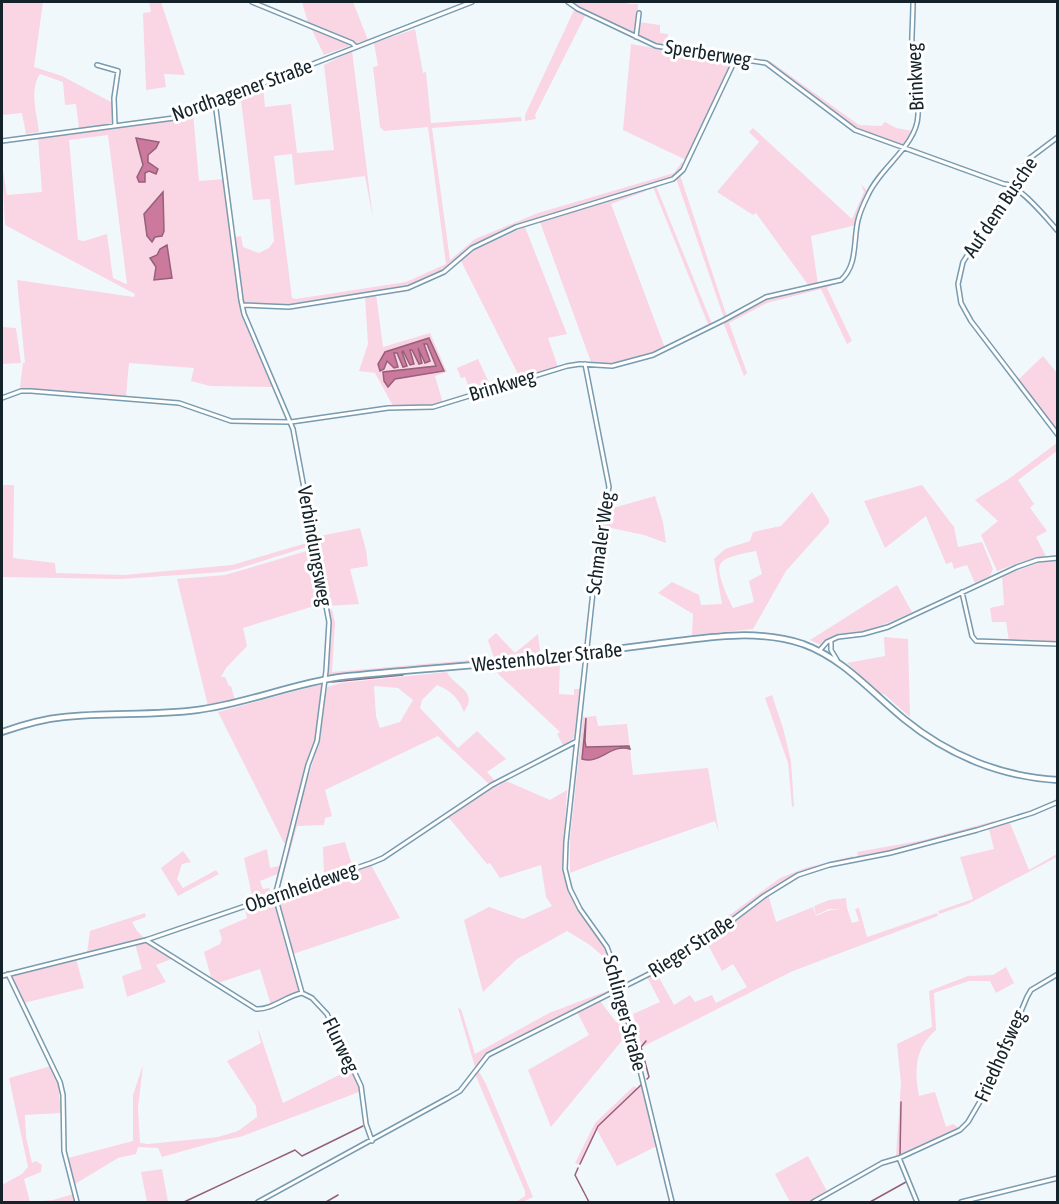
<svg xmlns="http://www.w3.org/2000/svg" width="1059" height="1204" viewBox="0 0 1059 1204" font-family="'Asap Condensed',sans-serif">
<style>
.green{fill:#fad5e3;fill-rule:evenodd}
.water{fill:#cb7a9d;stroke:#94607a;stroke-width:1.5}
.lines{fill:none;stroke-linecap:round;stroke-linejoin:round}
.stream{stroke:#94607a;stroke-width:1.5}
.minor-casing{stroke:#789baf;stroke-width:6}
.major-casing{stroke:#789baf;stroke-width:8}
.minor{stroke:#fff;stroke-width:3}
.major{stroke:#fff;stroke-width:4.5}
.labels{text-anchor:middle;stroke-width:6;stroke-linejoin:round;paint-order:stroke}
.street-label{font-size:20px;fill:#14222a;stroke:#fff}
</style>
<rect width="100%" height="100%" fill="#f1f8fc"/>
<path class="green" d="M2 2H43L34 67 62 76 111 102 113 105 114 125 79 129 76 104 65 105 63 82 40 74C29 90 37 114 39 132L26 134 22 113 2 115Z
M149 2H161L185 75 164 74 166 87 146 90 143 13 151 12Z
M302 2H353L368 40 355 43 308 23Z
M572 2H627L628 4H638L637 29 634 35 579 8Z
M575 8 586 14 535 115 536 119 525 121V115Z
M297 21 348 43 349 46 324 55 312 30 296 23Z
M639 22 660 25V33L668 34 666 46 658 45 639 36Z
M415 29 423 73 426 72 431 123 521 117 522 121 432 128 450 260 475 239 538 213 674 173 682 162 685 164 680 173 673 178 512 228 467 250 444 271 408 287 291 305 243 303 235 237 241 236 243 247 259 253 269 248 274 241 270 199 253 200 241 100 218 108 217 103 263 85 265 107 291 104 297 153 334 150 324 65 352 51 373 219 365 176 295 185 292 154 274 156 292 298 296 299 406 282 446 264 428 127 384 131 380 127 373 67 378 66 374 43Z
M631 44 733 62 686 162 684 159 623 130Z
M770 61 859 125 881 126 885 122 896 128 913 131 904 146 855 129 768 63Z
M193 112 199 181 224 179 242 312 240 313 273 387 210 386 191 381 194 368 129 363 126 396 22 389 20 387 23 363H25L17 280 134 297 135 294 5 225 2 171 3 170 7 195 42 192 38 138 172 120ZM108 135 127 284H126L113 278 107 234 84 241 78 240 69 140Z
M753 128 852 219 864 192 861 184 868 192 858 213 856 225 811 236 818 285 809 286 756 213 753 215 717 192 759 142 749 132Z
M680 175 727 317 724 318 676 178Z
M656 186 712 324 693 334 691 333 708 324 653 187Z
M645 188 646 191 611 204 665 348C642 360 617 366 591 362L540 222 607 202Z
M525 227 567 334 548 338 558 367 519 376 460 259 477 246 478 248Z
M834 282 836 283 827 288 852 341 847 344 821 289 767 303 729 323 747 373 744 376 723 322 770 297Z
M376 294 383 347 430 333 447 372 435 376 443 403 426 406H393L375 373 359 371 368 344 365 296ZM429 338 443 371 395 379 383 372 436 366 427 344H423L430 361 417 349 422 363 419 364 412 350H409L414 364 410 365 403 351 401 352 407 365 403 366 397 353H393L394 368 387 361 385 352Z
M2 327 16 328 21 363 2 364Z
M1043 356 1057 373V432L1018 380Z
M478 359 491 387 471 393 465 377 461 378 457 368Z
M1057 443V451L1018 480 1034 504 1030 508 1047 531 1036 537 1046 556 1024 561 997 571 981 535 998 521 975 500 1010 478Z
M2 485H14L13 558 55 563 56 573 124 575 232 565 310 542V546L237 569 223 572 121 579 2 577Z
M922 485 954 527 958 547 982 542 993 569 990 576 975 583 967 565 954 569 952 562 946 564 926 516 885 548 864 501Z
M812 492 829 519V523L786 571 753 629 692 635 693 614 658 593 672 582 699 595 701 605 722 604 714 559 725 549 750 541 753 532 781 526ZM756 551 762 574 749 581 754 602 733 608C729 600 716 573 720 565 723 556 747 553 756 551Z
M655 496 663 522 666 543 644 535 602 526 606 510Z
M360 528 366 550 368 566 350 569 359 604 327 606 315 537Z
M310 550 314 551 324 603 243 628 247 646 226 668 221 677H225L229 686H231L235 700 208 706 177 579 225 575Z
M1057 561V643L1009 641 1006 622H992L990 608 1004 605 1002 576 1038 563Z
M897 585 912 612C897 619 882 626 867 631 850 636 835 634 821 645L810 640Z
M332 609 335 623 332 672 494 658 488 640 496 633 515 653 538 634 540 652 537 653 538 656 329 675 327 673 328 612Z
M884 637 908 639 910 717 884 694H880L847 663 885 656Z
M560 661 559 694 574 695V689H580L574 738 563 745 557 734 560 732 492 668Z
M447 672C455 688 479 690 464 712 458 697 451 691 437 685L422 700 420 708 458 748 477 731 506 759 487 772 495 781 489 784 438 736 325 790 332 816 325 818 324 825 297 826 279 892H278L297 811 320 740 327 687 341 683ZM374 686 398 688 413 700 400 722 380 728 376 716Z
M322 684 317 740 296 803 287 842 284 843 218 712Z
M772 695 783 728 791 761 794 806 792 807 788 763 765 698Z
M596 716 598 726 627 724 633 775 708 768 719 833 715 821 609 858 570 873V839L583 717Z
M506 781 550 800 567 790 563 857 567 889 578 911 606 948 618 984 615 985 606 959 590 945 567 931 517 959 483 992 464 920 489 907 523 919 552 906 546 897 541 865 500 878 490 863 487 864 450 819 446 818 493 787 498 786Z
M994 821V823L890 851 858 857 857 852 924 840Z
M1010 823 1029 870 1057 854V857L968 904 939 914 938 911 973 899 960 857 994 849 989 829Z
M345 842 353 868 324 877 323 847Z
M267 849 270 868 283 865 280 873 260 881 263 889 269 888 272 895 253 901 244 858Z
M183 851 191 862 182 864 177 879 183 888 216 870 219 874 178 896 161 868Z
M853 856V859C830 863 807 869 786 880L713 933 654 970 632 981 690 944 780 878 805 868Z
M371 865 400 918 290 955 300 992 292 994 271 1005 260 969 218 983 211 977 204 952 220 944 222 939 219 930 247 918 245 909Z
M768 894 776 922 813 907 816 916 830 910 842 909H829L816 915 814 906 829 900 846 898 847 908 852 923 859 921 855 909 859 908 867 937 937 913 938 916 793 971 642 1047 633 1014 660 1002 647 977 656 972 674 1005 690 995 695 1002 712 995 716 1003 747 987 733 964 722 971 706 941Z
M145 913 146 917 132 922 137 931 145 939 87 953 90 931Z
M146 941 174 958 156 965 166 982 127 997 122 976 142 969 135 944Z
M76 959 84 988 24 1003 11 977 12 974Z
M1006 967 1014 983 996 993 990 981H969L934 993 936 1030C915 1048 914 1069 919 1096L935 1092 946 1127 953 1124 959 1128 896 1156 901 1083 897 1044 932 1027 929 991 968 976 993 975Z
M615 988 616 990 487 1054 475 1067 458 1008 461 1009 475 1054 549 1013Z
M600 1001 616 1022 626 1019 629 1032 551 1127 528 1070 589 1035 577 1012Z
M258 1031H259L283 1103 351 1069 360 1087 359 1092 240 1137 219 1141 162 1157 158 1148 138 1147 136 1154 118 1158 75 1184 68 1158 133 1141V1095L143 1065 138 1108 140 1143 148 1144 218 1137 238 1131 257 1117 256 1106 227 1061 261 1043Z
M51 1066 58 1083 61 1113 25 1115 26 1137 32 1163 36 1161 42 1165 41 1172 24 1179 30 1202 53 1200 73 1194 75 1202H2V1185L22 1174 28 1167 9 1078Z
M478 1070 486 1084 533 1197 523 1202H516L525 1196V1191L475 1074Z
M642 1083 657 1146 617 1166 597 1130 580 1165 575 1163 595 1123 634 1086 637 1088Z
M808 1156 828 1193 809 1202H790L775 1174Z
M162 1169 168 1202H147L141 1172Z"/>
<path class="water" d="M136 138 159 142 156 148 148 155V162L158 169 156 174 149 171 145 173V182H139L137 177 143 165Z
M163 192 164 231 162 236 155 237 152 242 147 236 144 214Z
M167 245 172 278 154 280 156 267 150 258 157 255 160 249Z
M429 338 444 371 395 379 388 387 384 381 383 372 436 366 427 344H424L430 361 425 363 418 348 422 363 419 364 412 350H410L414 364 410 365 403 351 402 352 407 366 403 367 397 353H394L398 367 394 368 387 361 384 369 380 371 378 364 385 352Z
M586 718 585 741 586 747 629 746 630 749C611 743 600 765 582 759Z"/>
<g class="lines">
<path class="stream" d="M332 682 403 675
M646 1041 641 1047 649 1077 647 1079
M900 1155 901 1102
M580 1164 598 1126 641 1085
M904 1165 910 1180
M578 1168 575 1175 589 1202
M184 1202 295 1150 302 1156 363 1126
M326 1202 338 1195
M870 1202 906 1182"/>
<defs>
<path id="minor" d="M252 2 352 43 356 47
M568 2 578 9 656 46 766 63 855 130 1004 184C1018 183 1048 220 1058 231
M636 37 639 13
M97 65 118 71 114 98 115 126
M215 102 241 300 244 314 293 429 329 622 326 671 317 741 308 765 275 896 302 993
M1058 137 1030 158 963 262 958 284 961 303 971 321 1058 435
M2 141 174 118 472 2
M242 305 289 307 408 288 444 272 472 248 516 227 673 179 683 170 736 58
M585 364 609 487 600 527 566 842 565 869 570 889 580 909 607 947 616 971 672 1202
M2 398 21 391H31L179 403 231 421 291 422 388 408 433 407 567 366 580 364 612 366 653 355 724 320 766 297 841 280C858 265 853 241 858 220 860 212 864 203 868 195 880 167 917 146 918 115 919 98 913 79 912 61 911 41 913 21 913 2
M962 592 972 636 976 641 1058 644
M831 642V650L837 660
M819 651 827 642 838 637 863 634 888 627 1017 567 1037 560 1058 558
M146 940 256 1009C272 1010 286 996 302 993L312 998 327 1014 361 1086 366 1124 372 1141
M8 974 60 1082 63 1095 64 1151 77 1202
M2 976 146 940 371 863 383 858 492 785 577 741
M899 1158 917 1202
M258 1202 448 1098 460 1091 488 1055 655 971 714 934 764 896 798 875 829 865 890 853 977 830 1032 813 1058 802
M813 1202 882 1163 899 1158 960 1130 968 1122 992 1081 1027 997 1031 990 1058 974
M961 1202 1058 1178"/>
<path id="major" d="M2 732C22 725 42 719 64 717 108 712 152 716 197 710 245 704 291 684 340 677 406 670 472 666 538 659 577 654 616 649 655 644 703 638 756 628 803 644 844 659 871 692 904 719 948 755 1001 777 1058 780"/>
</defs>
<use href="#minor" class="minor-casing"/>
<use href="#major" class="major-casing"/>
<use href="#minor" class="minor"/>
<use href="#major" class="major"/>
</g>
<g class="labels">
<g class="street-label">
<text transform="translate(708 53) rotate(9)" y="7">Sperberweg</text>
<text transform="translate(915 77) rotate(-93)" y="7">Brinkweg</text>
<text transform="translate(242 90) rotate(-20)" y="7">Nordhagener Straße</text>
<text transform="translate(1000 207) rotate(-56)" y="7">Auf dem Busche</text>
<text transform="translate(502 385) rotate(-17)" y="7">Brinkweg</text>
<text transform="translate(600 543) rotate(-82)" y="7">Schmaler Weg</text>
<text transform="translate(315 546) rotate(80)" y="7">Verbindungsweg</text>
<text transform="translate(547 657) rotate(-6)" y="7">Westenholzer Straße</text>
<text transform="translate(301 887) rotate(-19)" y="7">Obernheideweg</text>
<text transform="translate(691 946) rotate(-33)" y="7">Rieger Straße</text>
<text transform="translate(625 1013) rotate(75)" y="7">Schlinger Straße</text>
<text transform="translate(341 1045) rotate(64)" y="7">Flurweg</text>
<text transform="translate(1000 1056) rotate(-66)" y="7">Friedhofsweg</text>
</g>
</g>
<rect width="1059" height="1204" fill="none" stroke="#14222a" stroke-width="6"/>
</svg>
